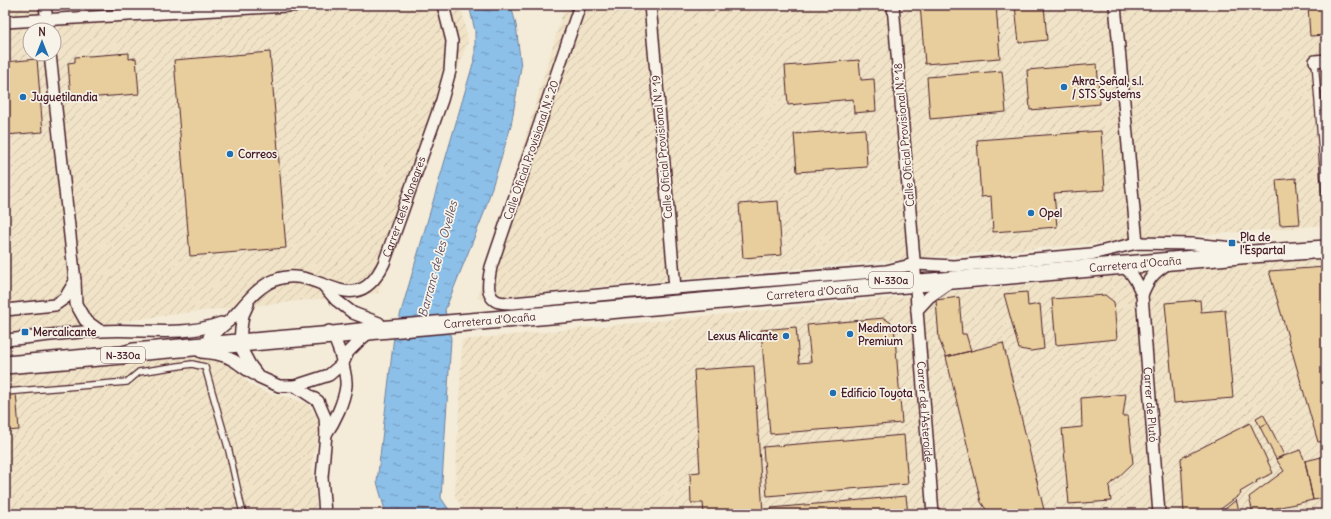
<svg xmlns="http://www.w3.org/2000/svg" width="1331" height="519" viewBox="0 0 1331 519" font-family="Delius,sans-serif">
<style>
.industrial{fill:url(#industrial-furrows);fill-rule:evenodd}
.water{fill:url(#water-ripples);stroke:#72809d}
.building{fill:#e8ce9d;stroke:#4a1f2b}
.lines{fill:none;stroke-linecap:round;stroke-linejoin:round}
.lane-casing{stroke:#4a1f2b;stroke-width:8}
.street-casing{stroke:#4a1f2b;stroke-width:14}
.primary-casing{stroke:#4a1f2b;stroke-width:20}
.lane{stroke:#f7f3e8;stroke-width:5.5}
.street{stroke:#f7f3e8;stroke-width:11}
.primary{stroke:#f7f3e8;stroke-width:17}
.poi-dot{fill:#1f6fb2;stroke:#f7f3e8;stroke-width:1.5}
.labels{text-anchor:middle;stroke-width:3.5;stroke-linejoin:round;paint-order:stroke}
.shield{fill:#f7f3e8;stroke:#7e5f64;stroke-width:1}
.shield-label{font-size:10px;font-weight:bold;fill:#4a1f2b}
.poi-label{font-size:11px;font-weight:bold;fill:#4a1f2b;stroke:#f7f3e8;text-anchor:start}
.street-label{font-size:11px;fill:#4a1f2b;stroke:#f7f3e8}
.water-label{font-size:12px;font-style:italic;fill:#5e4f64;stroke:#f7f3e8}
</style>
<defs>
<pattern id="industrial-furrows" width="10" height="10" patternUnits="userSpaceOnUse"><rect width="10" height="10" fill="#f0e3c7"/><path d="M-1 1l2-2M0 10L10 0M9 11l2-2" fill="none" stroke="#cfc2ab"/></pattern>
<pattern id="water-ripples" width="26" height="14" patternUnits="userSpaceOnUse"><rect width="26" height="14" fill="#8cc0e9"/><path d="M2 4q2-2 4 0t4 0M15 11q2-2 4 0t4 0" fill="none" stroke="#749bbd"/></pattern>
</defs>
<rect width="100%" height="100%" fill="#f4ecd9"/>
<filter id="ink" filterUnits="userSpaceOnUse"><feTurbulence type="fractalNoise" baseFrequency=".025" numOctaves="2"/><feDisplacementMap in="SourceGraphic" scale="8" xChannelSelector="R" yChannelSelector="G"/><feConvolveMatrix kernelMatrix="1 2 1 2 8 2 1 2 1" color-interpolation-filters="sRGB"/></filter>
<g filter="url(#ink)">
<path class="industrial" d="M5 5H461L468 41 378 293 183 313 5 338ZM30 30H54V54H30Z
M565 5H1326V225L941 256 658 281 477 299Z
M1326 258V514H467L455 497 462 340 1174 270Z
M203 357 225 363 241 375 252 386 271 394 292 398 308 404 316 415 320 427 312 462 317 514H5V371Z"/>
<path class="water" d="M469 5H511L516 25 521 67 511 126 484 213 445 310 451 339 441 498 452 514H386L377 482 394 336 475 57V31Z"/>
<path class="building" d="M920 5H996L1000 58 925 64Z
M1015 5H1044L1047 40 1019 43Z
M1308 5H1326V35L1310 36Z
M270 52 286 248 190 256 174 60Z
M129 53V59L136 58 139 94 71 99 68 63 75 62V57Z
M37 59 43 132 5 135V62Z
M859 60 861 80 874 79 876 111 854 113 853 99 788 105 785 66Z
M1097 64 1100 104 1030 110 1027 70Z
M1002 71 1006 112 930 119 927 77Z
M1326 90V134L1322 91Z
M865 129 867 167 797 172 794 134Z
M1101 131 1105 190 1054 193 1057 227 993 232 991 196 981 197 977 140Z
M1296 178 1300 224 1280 225 1276 180Z
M778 201 782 255 743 258 739 204Z
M1326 267V441L1318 442 1269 271Z
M1027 292 1028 306 1040 304 1044 349 1031 351 1019 349 1004 294Z
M1105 295 1114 302 1117 339 1056 345 1052 299Z
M959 297 962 334H966L971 351 946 357 939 339 936 300Z
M1200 300 1201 312 1225 310 1233 398 1174 403 1165 303Z
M884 318 894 325 902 423 770 434 761 330 796 327 799 363 811 362 807 325Z
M1003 343 1045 514H989L981 502 946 357Z
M754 366 763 514H704L703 503H691L690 473 700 472 694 370Z
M16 392 19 430 5 431V394Z
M1126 394 1123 416H1128L1133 463 1109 486 1111 501 1069 504 1062 429 1082 427 1081 398Z
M1263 414 1268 423 1260 427 1256 418Z
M1250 423 1273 473 1256 481 1257 482 1240 492 1241 494 1214 514H1184L1181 458Z
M1268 423 1284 455 1276 459 1260 427Z
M904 435 908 484 767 496 763 447Z
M1300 450 1305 461 1313 500 1253 513 1249 497 1284 471 1276 459Z
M1326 456V498L1313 500 1305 461Z
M906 496 908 514H771V508Z
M1236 500 1240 514H1219Z"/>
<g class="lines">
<defs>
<path id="lane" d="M1315 61 1326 206
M5 392 127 382 139 372 192 364 205 367 229 451 243 514"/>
<g id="street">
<path d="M45 5 48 30"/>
<path d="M580 5 491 267C489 278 484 298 499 302 503 303 508 303 512 303L675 288 886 271 915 264 954 266 1091 254 1137 243 1192 244 1245 249"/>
<path d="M650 5 675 288"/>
<path id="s1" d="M893 5 916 284 917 310 933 514"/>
<path d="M1115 5 1137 243"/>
<path d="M5 22 304 5"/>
<path d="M50 54 75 281"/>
<path d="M1315 61 1326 60"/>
<path id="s2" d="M1122 266C1134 274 1137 282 1142 295L1159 514"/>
<path d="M324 286 336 300 353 313 379 323"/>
<path d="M1142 295C1148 279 1154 272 1169 263"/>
<path d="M248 304 243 315 241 329 240 342 242 350 250 365 259 377 279 386H295L329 375 343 363 348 352 360 340 371 331"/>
<path d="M5 310 55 305 65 298 75 281 76 304 85 320 100 331"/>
<path d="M917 310 929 297 952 281"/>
<path id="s3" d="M209 337C216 332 223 326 230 320 244 306 256 287 275 280 317 262 354 326 384 263L442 100 450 71 452 41 444 9 442 5"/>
<path d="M5 340C36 337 68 332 100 331 142 328 179 338 221 323"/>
<path d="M201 352C212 353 223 354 233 360 240 364 246 370 254 374"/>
<path d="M295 386 318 401 325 417 326 434 322 477 325 514"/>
<path d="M326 434C335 421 344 402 346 386 347 377 342 361 340 353 337 345 335 337 329 331"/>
</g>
<g id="primary">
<path id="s4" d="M5 365 123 355 134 352 333 335 378 330 1252 254 1326 249"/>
</g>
</defs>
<use href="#lane" class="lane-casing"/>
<use href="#street" class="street-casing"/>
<use href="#primary" class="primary-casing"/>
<use href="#lane" class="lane"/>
<use href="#street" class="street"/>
<use href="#primary" class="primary"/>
</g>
</g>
<g class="poi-dot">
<circle cx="1064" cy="87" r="4"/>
<circle cx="23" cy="97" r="4"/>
<circle cx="230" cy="154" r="4"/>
<circle cx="1031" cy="213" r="4"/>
<rect x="1228" y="239" width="8" height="8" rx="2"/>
<rect x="21" y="328" width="8" height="8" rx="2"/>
<circle cx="850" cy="334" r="4"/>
<circle cx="786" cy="336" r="4"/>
<circle cx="833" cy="393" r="4"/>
</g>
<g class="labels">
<g class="shield">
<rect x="869" y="272" width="44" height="16" rx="3"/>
<rect x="101" y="347" width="44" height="16" rx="3"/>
</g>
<g class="shield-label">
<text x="891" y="284">N-330a</text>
<text x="123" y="359">N-330a</text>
</g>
<g class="poi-label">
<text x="1072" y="85">Akra-Señal, s.l.<tspan x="1072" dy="13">/ STS Systems</tspan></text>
<text x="31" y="101">Juguetilandia</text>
<text x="238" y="158">Correos</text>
<text x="1039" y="217">Opel</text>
<text x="1240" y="241">Pla de<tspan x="1240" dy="13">l'Espartal</tspan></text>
<text x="858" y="332">Medimotors<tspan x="858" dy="13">Premium</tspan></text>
<text x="33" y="336">Mercalicante</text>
<text x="778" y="340" text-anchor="end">Lexus Alicante</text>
<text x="841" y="397">Edificio Toyota</text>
</g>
<g class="street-label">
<text transform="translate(904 135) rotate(-95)" y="4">Calle Oficial Provisional N.º 18</text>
<text transform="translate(662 147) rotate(-95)" y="4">Calle Oficial Provisional N.º 19</text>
<text transform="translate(531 150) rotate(-71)" y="4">Calle Oficial Provisional N.º 20</text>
<text dy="4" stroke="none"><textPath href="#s3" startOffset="272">Carrer dels Monegres</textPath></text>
<text dy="4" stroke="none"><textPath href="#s4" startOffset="1135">Carretera d'Ocaña</textPath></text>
<text dy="4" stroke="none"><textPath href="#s4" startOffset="811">Carretera d'Ocaña</textPath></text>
<text dy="4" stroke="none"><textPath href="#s4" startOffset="487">Carretera d'Ocaña</textPath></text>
<text dy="4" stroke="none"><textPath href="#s2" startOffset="146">Carrer de Plutó</textPath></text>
<text dy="4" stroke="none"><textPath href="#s1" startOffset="408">Carrer de l'Asteroide</textPath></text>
</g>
<g class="water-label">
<text transform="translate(438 259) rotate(-75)" y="4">Barranc de les Ovelles</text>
</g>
</g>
<rect width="1331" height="519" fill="none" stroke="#f7f3e8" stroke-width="20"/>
<rect x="10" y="10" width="1311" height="499" fill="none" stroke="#4a1f2b" stroke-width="1.5" filter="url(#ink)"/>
<g transform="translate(42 42)"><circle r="19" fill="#f7f3e8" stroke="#b29e9c"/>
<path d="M0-3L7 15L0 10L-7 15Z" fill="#1f6fb2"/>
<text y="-6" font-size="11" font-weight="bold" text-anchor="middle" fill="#4a1f2b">N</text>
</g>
</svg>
